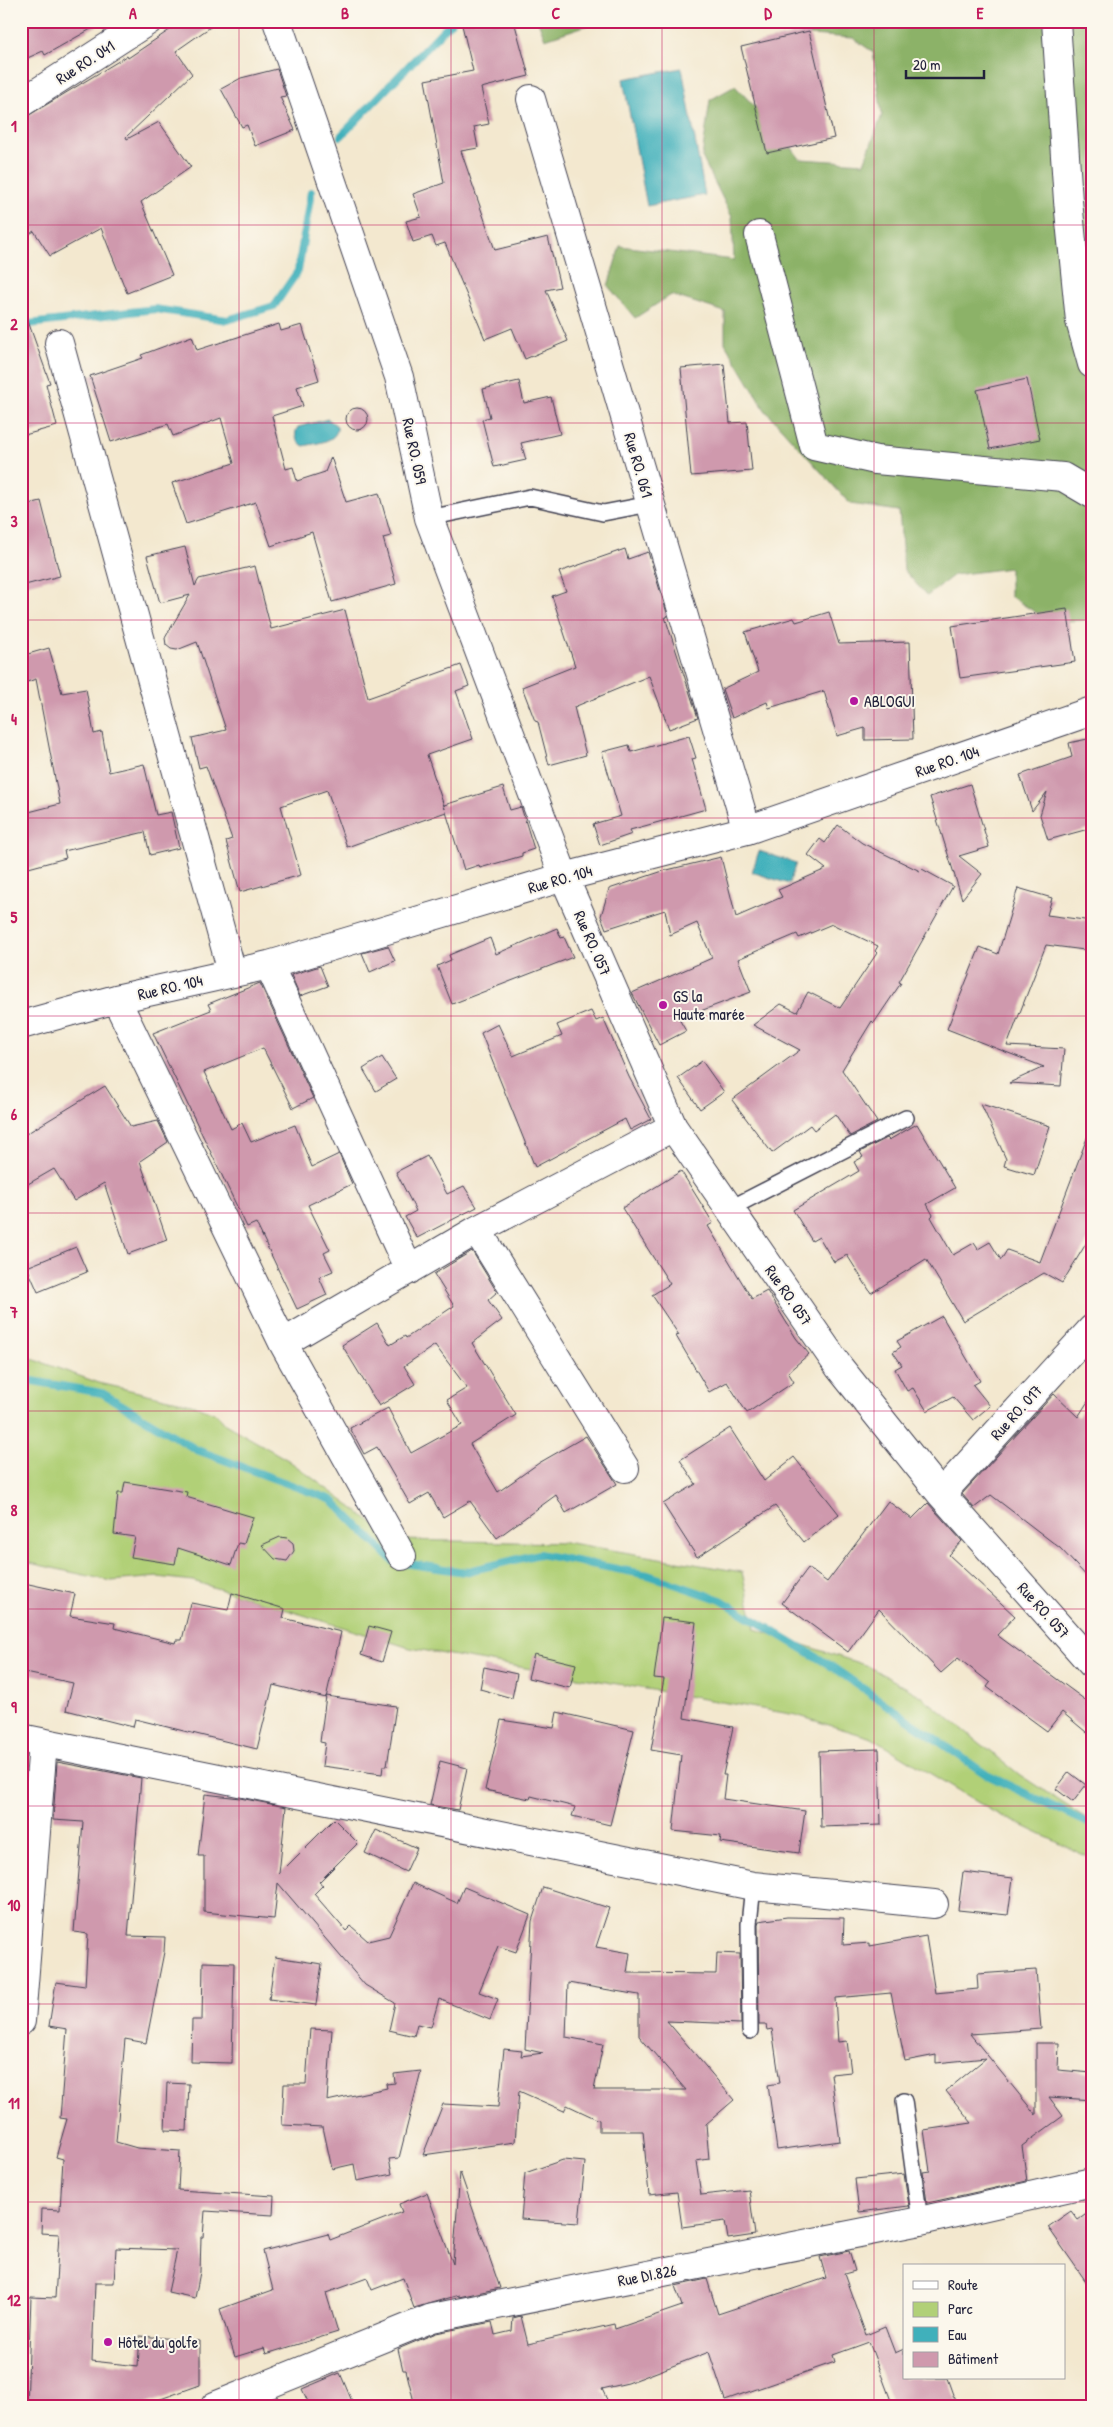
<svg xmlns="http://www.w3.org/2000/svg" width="1113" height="2427" viewBox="0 0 1113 2427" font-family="'Patrick Hand',sans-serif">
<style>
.green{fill:#b1d077;stroke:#6a7959}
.forest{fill:#8cb268;stroke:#576a52}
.water{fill:#40b0bb;stroke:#31697b}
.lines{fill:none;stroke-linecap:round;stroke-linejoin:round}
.stream{stroke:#40b0bb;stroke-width:8}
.building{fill:#cf99ad;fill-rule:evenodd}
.service-casing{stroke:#414051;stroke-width:18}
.minor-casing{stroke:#414051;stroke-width:30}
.service{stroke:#fff;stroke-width:15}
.minor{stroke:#fff;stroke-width:28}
.grid{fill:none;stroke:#c2185b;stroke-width:1;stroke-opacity:0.55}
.poi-dot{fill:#b5179e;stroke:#fbf7ec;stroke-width:2}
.labels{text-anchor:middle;stroke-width:4;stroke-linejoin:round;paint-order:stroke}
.street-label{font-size:16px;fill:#22223b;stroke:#fbf7ec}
.poi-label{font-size:16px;fill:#22223b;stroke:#fbf7ec;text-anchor:start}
.neatline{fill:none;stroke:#c2185b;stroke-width:2}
.grid-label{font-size:16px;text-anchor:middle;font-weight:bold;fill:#c2185b}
</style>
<rect width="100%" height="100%" fill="#fbf7ec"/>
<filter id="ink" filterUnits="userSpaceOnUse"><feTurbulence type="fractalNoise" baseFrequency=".02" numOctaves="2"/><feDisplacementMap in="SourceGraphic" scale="10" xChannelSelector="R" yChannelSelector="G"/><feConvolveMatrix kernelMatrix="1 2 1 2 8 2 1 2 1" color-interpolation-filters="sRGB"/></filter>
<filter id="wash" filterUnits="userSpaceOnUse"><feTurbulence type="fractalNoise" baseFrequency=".0096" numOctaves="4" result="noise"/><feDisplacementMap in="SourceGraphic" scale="20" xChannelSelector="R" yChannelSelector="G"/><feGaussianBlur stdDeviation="1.12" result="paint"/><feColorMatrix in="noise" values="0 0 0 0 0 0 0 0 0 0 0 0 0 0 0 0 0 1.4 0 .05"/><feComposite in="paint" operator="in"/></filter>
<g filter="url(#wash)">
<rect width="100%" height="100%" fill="#f3e8cf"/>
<path class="green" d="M21 1355 99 1383 191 1404 217 1414 225 1424 288 1460 396 1540 570 1543 742 1572 755 1629 868 1666 921 1696 1020 1775 1092 1822V1859L992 1811 872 1738 796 1715 410 1648 193 1581 158 1577 111 1581 21 1561Z"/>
<path class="forest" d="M538 21H600L545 39Z
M787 21H1092V623L1091 619 1052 623 1010 596V568L954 575 927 596 904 570 899 511 850 504 765 410 725 343V312L671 295 635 318 608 286 620 246 734 260 732 217 702 157 710 100 735 86 784 137 800 159 864 163 882 115 873 52 853 38 811 35Z"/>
<path class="water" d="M682 68 705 195 647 206 623 79Z
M328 419 337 426C339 442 316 443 304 446 296 442 293 434 298 427Z
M759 851 796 863 789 884 752 872Z"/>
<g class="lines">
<path class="stream" d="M341 136 452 21
M21 325 155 309 227 320 274 306 298 271 311 192
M21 1379 102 1393 197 1450 332 1500 393 1561
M404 1563 465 1572 539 1554 648 1575 721 1600 828 1664 987 1775 1092 1825"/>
</g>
<g id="blocks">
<path class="building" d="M21 21H105L45 55 43 51 21 61Z
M183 21H219L176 51 192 74 126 137 127 139 159 122 191 167 141 202 172 275 127 293 101 228 50 256 34 231 21 240V120L127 56 128 58Z
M461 21H514L529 76 481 88 489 124 474 127 478 148 461 151 495 250 548 237 560 287 546 290 568 341 525 359 512 328 485 339 445 243 436 246 432 236 413 242 406 221 421 217 413 194 444 183 425 80 473 71Z
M809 31 834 138 767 153 741 47Z
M277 69 286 96 280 97 295 130 255 146 247 125 242 127 221 89 241 78Z
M24 310 50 383 46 384 57 426 21 436V311Z
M279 324 281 331 302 325 319 380 297 387 303 406 272 416 286 469 293 467 297 481 325 472 331 457 346 502 379 493 391 536 383 538 396 584 332 602 312 532 271 546 256 502 186 524 172 483 234 463 221 418 173 436 168 424 111 442 90 376 143 358 141 355 192 336 197 350Z
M724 364 730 423 747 422 752 471 691 476 681 368Z
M1027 379 1040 439 990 449 977 390Z
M519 381 524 403 551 397 560 434 521 443 526 460 494 467 482 419 490 417 483 389Z
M346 419a11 11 0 1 1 22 0a11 11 0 1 1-22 0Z
M41 501 60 576 21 586V506Z
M185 547 195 586 199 579 255 566 271 629 345 610 368 698 461 665 469 686 456 691 473 739 427 755 445 809 444 805 503 787 510 810 521 807 534 849 522 853V856L480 868 479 865 464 870 446 812 347 847 327 790 281 806 301 875 240 892 226 841 232 839 206 766 199 768 192 738 226 730 197 642 177 650 171 649 166 645 165 638 190 595 160 603 147 556Z
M625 549 628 559 648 552 668 616 665 617 698 718 669 729 649 676 574 707 586 755 549 765 538 722 535 721 522 687 575 666 552 596 566 591 559 572Z
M1067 609 1075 662 960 678 952 626Z
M829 612 839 644 910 642 913 739 865 740V728L837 736 824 691 769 708 767 702 732 718 722 689 758 672 745 632 794 618 796 622Z
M49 648 62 693 86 689 94 734 102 732 109 772 144 764 156 815 171 812 179 848 150 855 145 832 64 851 66 858 21 870V814L60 804 36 679 21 684V656Z
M689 736 696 758 692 759 706 809 630 830 632 834 600 845 593 824 621 816 602 752 629 745 631 752Z
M1092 738V828L1048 840 1040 815 1047 792 1032 811 1020 775 1072 757 1069 743Z
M970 784 989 847 959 856 982 874 962 899 930 797Z
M838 825 862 843 920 871 922 869 953 886 899 982 901 983 874 1023 872 1021 842 1070 877 1122 850 1136 835 1114 814 1130 810 1125 772 1153 732 1100 800 1050 753 1025 781 1004 797 1012 808 992 840 1008 877 953 875 951 878 946 832 924 799 938 797 934 738 959 751 992 679 1019 686 1031 659 1045 632 993 712 958 697 923 670 935 665 910 606 929 601 916 609 889 663 871 721 857 736 917 782 897 778 890 826 869 808 855 820 839 825 843Z
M1018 888 1052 898 1047 915 1092 921V951L1046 945 1007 1046 1064 1049 1061 1086 1009 1083 1044 1067 947 1029 980 947 998 954Z
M557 928 561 938 564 937 573 957 452 1004 437 966 451 960 449 955 490 938 496 954Z
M388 946 395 961 370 972 362 953Z
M320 966 328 986 300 996 291 975Z
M260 983 313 1098 293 1108 263 1048 204 1072 231 1129 242 1123 251 1142 295 1125 312 1167 339 1154 352 1184 308 1205 330 1250 324 1253 333 1271 319 1277 327 1295 297 1309 256 1223 247 1227 153 1033 211 1010 208 1004Z
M591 1011 596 1021 603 1018 629 1077 651 1119 630 1130 625 1119 535 1167 481 1033 498 1024 513 1056 562 1036 557 1025Z
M382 1057 396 1079 376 1091 363 1069Z
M702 1061 724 1092 700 1109 678 1078Z
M105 1086 131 1127 158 1121 168 1142 140 1161 167 1240 128 1254 104 1183 74 1201 54 1169 21 1188V1137Z
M981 1104 1050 1126 1034 1175 1004 1166 1006 1159Z
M917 1124 955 1188 927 1204 933 1215 931 1217 953 1255 974 1243 978 1249 990 1242 1001 1260 1007 1250 1040 1262 1090 1130H1092V1234L1062 1283 1044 1273 963 1321 926 1259 871 1293 847 1255 834 1262 819 1237 812 1241 793 1210 859 1171 854 1162 863 1157 860 1152 887 1138 889 1140Z
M427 1156 447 1194 464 1186 477 1207 417 1238 405 1217 416 1211 396 1172Z
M681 1171 713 1223 708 1226 752 1299 767 1291 796 1338 809 1354 788 1372 794 1382 747 1413 727 1382 709 1392 676 1336 679 1335 652 1295 670 1284 622 1208Z
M76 1247 87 1272 38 1292 27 1267Z
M472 1251 497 1292 488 1300 502 1320 472 1343 516 1415 470 1444 498 1492 539 1463 586 1436 617 1484 566 1513 556 1495 497 1538 470 1501 443 1517 429 1493 410 1504 377 1447 364 1454 350 1428 388 1408 411 1453 462 1425 447 1400 467 1388 435 1345 404 1366 415 1384 379 1406 342 1345 377 1323 390 1345 405 1336 406 1338 454 1306 434 1274Z
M942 1316 980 1381 973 1385 990 1406 973 1420 953 1397 927 1411 913 1388 907 1391 895 1369 902 1365 893 1352 901 1347 897 1341Z
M1054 1394 1078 1417 1092 1395V1582L1060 1548 991 1495 974 1508 962 1494Z
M730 1428 764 1481 794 1457 839 1514 804 1542 775 1506 697 1557 663 1504 696 1484 680 1460Z
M125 1482 187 1492 186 1497 253 1517 244 1544 238 1543 231 1565 178 1548 175 1564 131 1557 135 1537 114 1534 118 1493H123Z
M888 1501 912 1519 928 1503 962 1541 949 1555 1015 1616 997 1635 1092 1705V1737L1062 1712 1047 1731 987 1687 990 1683 958 1658 941 1673 879 1609 848 1652 782 1603 808 1568 827 1582Z
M280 1537 287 1538 293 1543 294 1551 287 1561 275 1559 262 1545Z
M24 1583 75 1594 70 1616 115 1623 114 1628 175 1643 176 1640H182L191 1603 228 1610 232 1593 285 1609 283 1618 341 1632 326 1698 273 1685 257 1749 135 1719 133 1727 66 1710 73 1683 21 1672V1597Z
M662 1618 696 1622 684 1718 733 1727 723 1775H726L723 1799 805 1811 799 1853 720 1842 721 1836 673 1831 681 1755 651 1750 664 1679 654 1678Z
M369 1626 391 1632 382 1662 361 1655Z
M534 1654 576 1664 570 1688 528 1678Z
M484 1667 517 1674 512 1698 480 1689Z
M326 1696 396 1706 387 1766H383L382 1774 322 1766 325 1743 320 1742Z
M557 1712 634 1730 610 1825 572 1816 575 1807 531 1796 530 1799 485 1790 501 1720 554 1728Z
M879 1749 881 1825 821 1827 819 1751Z
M440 1761 467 1768 458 1810 430 1805Z
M57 1762 141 1778 128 1936 165 1937 164 1952 146 2043 125 2039 116 2142 137 2148 180 2151 178 2190 274 2196 273 2215 205 2211 203 2237H201L200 2272 195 2298 168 2292 177 2250 116 2248 114 2283H95L92 2361 138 2366 140 2336 200 2341V2385L141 2406H27L31 2297 55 2298 59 2234 41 2233 42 2209 60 2210 63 2159 56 2157 67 2119 60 2118 67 2029 49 2026 56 1982 85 1986 88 1934 74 1932 83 1822 53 1820Z
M1069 1772 1086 1785 1073 1802 1056 1789Z
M205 1794 240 1798 286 1807 279 1874 334 1819 358 1843 319 1882 323 1885 314 1894 346 1931 351 1926 368 1941 389 1936 413 1883 457 1903 464 1887 530 1915 516 1952 498 1946 479 1992 498 1999 490 2020 439 1999 431 2027 417 2024 414 2036 389 2030 395 2003 365 1985 278 1883 274 1919 204 1912V1856H198Z
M376 1830 417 1848 406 1872 365 1853Z
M963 1872 1013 1878 1008 1915 958 1910Z
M543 1887 609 1908 596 1947 630 1953 627 1973 716 1974 717 1953 740 1954 741 2024 667 2021 734 2100 706 2124 709 2159 696 2161 701 2195 749 2190 755 2235 728 2239 725 2221 682 2227 677 2192 649 2195 643 2131H599V2120L567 2105 564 2111 519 2091 515 2142 423 2155 443 2104 498 2107 504 2049 522 2051 521 2056 543 2053 525 2049 532 1921ZM568 1983 639 1995V2036L686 2090H594L603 2044 566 2037Z
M787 1917 844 1918 843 1945 870 1943V1946L926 1936 935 1993 978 1989 977 1974 1036 1970 1041 2029 970 2034 1036 2115V2043H1059L1058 2070 1092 2073V2100L1049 2097 1063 2116 1022 2146 1027 2181 927 2203 923 2172 930 2171 924 2130 972 2123 946 2091 986 2058 936 2063V2055L905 2061 891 1993 835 1998 838 2042 847 2041 851 2072 831 2074 840 2141 777 2150 768 2085 780 2083 772 2029 767 2030 766 2025H759L758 1924 759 1921Z
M275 1957 322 1964 316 2005 269 1999Z
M203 1962 234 1963 232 2063 191 2062 192 2020H202Z
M310 2029 332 2030 327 2101 387 2088 386 2084 395 2083 394 2074 421 2071 399 2158 389 2159 392 2174 357 2181 354 2164 332 2169 323 2127 282 2125 284 2084H306Z
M167 2083 189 2084 187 2131 165 2130Z
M563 2160 585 2162 579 2223 521 2219 525 2173Z
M460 2172 500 2288 459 2297V2295L414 2308 403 2278 372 2290 367 2278 326 2293 338 2332 266 2354 264 2348 235 2357 220 2309 273 2290 263 2251 328 2234 330 2240 402 2212 399 2204 427 2193 453 2264Z
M904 2174 909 2206 859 2212 855 2179Z
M1092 2210V2290L1048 2227 1071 2211 1078 2220Z
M849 2251 855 2271 844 2274 866 2335 885 2327 895 2353 904 2349V2378H947L957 2406H893L869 2342 833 2355 835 2362 725 2400 709 2352 628 2383 602 2389 610 2406H415L406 2370H403L398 2349 436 2333 492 2322 495 2335 512 2331 513 2318 521 2316 528 2344 614 2324 615 2329 682 2306 675 2286 707 2279 718 2314 826 2278 820 2257Z
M340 2373 354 2406H310L302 2389Z"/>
</g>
</g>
<g filter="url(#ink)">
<use href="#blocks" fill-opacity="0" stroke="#414051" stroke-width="1"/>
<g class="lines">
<defs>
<path id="service" d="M429 518 530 497 603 513 650 504
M729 1209 906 1118
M750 2031 749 1924 753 1886
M904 2101 920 2221"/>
<path id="minor" d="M277 21 399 377 429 518 564 877 673 1127 839 1367 941 1494 1092 1664
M1056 21 1068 201 1080 321 1092 364
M531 99 747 830
M21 103 148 21
M759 235 814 446 876 460 1063 477 1092 494
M59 343 232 972
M269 965 409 1270
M116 999 283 1343 402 1556
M21 1025 116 999 269 965 564 877 747 830 1092 711
M477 1230 625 1468
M283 1343 477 1230 673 1127
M941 1494 1092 1329
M21 1738 753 1886 934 1904
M21 2021 43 1743
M215 2406 432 2318 920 2221 1092 2182"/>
</defs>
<use href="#service" class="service-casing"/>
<use href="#minor" class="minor-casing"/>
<use href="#service" class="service"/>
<use href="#minor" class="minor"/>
</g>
</g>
<path class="grid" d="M239 21V2406M451 21V2406M662 21V2406M874 21V2406M21 225H1092M21 423H1092M21 620H1092M21 818H1092M21 1016H1092M21 1213H1092M21 1411H1092M21 1609H1092M21 1806H1092M21 2004H1092M21 2202H1092"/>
<g class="poi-dot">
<circle cx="854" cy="701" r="5"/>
<circle cx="663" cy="1005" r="5"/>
<circle cx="108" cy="2342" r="5"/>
</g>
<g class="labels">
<g class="street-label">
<text transform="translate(85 62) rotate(-33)" y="6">Rue RO. 041</text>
<text transform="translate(415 451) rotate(78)" y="6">Rue RO. 059</text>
<text transform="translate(639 465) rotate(74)" y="6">Rue RO. 061</text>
<text transform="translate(947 761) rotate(-19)" y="6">Rue RO. 104</text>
<text transform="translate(560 879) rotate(-16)" y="6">Rue RO. 104</text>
<text transform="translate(593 943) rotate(66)" y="6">Rue RO. 057</text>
<text transform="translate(170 987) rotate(-13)" y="6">Rue RO. 104</text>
<text transform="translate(789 1295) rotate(55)" y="6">Rue RO. 057</text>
<text transform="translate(1016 1412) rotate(-48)" y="6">Rue RO. 017</text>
<text transform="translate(1044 1610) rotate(48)" y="6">Rue RO. 057</text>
<text transform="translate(647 2275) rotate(-11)" y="6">Rue DI.826</text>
</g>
<g class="poi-label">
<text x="864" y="707">ABLOGUI</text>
<text x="673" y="1002">GS la<tspan x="673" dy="18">Haute marée</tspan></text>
<text x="118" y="2348">Hôtel du golfe</text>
</g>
</g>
<rect width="1113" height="2427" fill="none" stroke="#fbf7ec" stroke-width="55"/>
<rect x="903" y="2264" width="162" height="115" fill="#fbf7ec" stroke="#a4a2a5"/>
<rect x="913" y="2281" width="25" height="8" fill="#ffffff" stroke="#a4a2a5"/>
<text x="948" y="2290" font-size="15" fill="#22223b">Route</text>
<rect x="913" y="2302" width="25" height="15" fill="#b1d077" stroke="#a4a2a5"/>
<text x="948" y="2314" font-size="15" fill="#22223b">Parc</text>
<rect x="913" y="2327" width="25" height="15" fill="#40b0bb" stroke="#a4a2a5"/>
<text x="948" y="2340" font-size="15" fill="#22223b">Eau</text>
<rect x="913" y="2352" width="25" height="15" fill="#cf99ad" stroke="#a4a2a5"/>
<text x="948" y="2364" font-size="15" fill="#22223b">Bâtiment</text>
<path d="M906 70v8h78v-8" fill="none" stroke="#22223b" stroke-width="2.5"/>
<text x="913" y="70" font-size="15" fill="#22223b" stroke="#fbf7ec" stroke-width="4" paint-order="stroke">20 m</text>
<rect x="28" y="28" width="1058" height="2372" class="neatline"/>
<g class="grid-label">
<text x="133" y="19">A</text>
<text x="345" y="19">B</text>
<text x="556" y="19">C</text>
<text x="768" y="19">D</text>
<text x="980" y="19">E</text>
<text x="14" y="132">1</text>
<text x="14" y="330">2</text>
<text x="14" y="527">3</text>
<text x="14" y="725">4</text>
<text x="14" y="923">5</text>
<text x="14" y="1120">6</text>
<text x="14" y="1318">7</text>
<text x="14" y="1516">8</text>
<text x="14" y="1713">9</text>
<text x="14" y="1911">10</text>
<text x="14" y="2109">11</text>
<text x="14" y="2306">12</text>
</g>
</svg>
